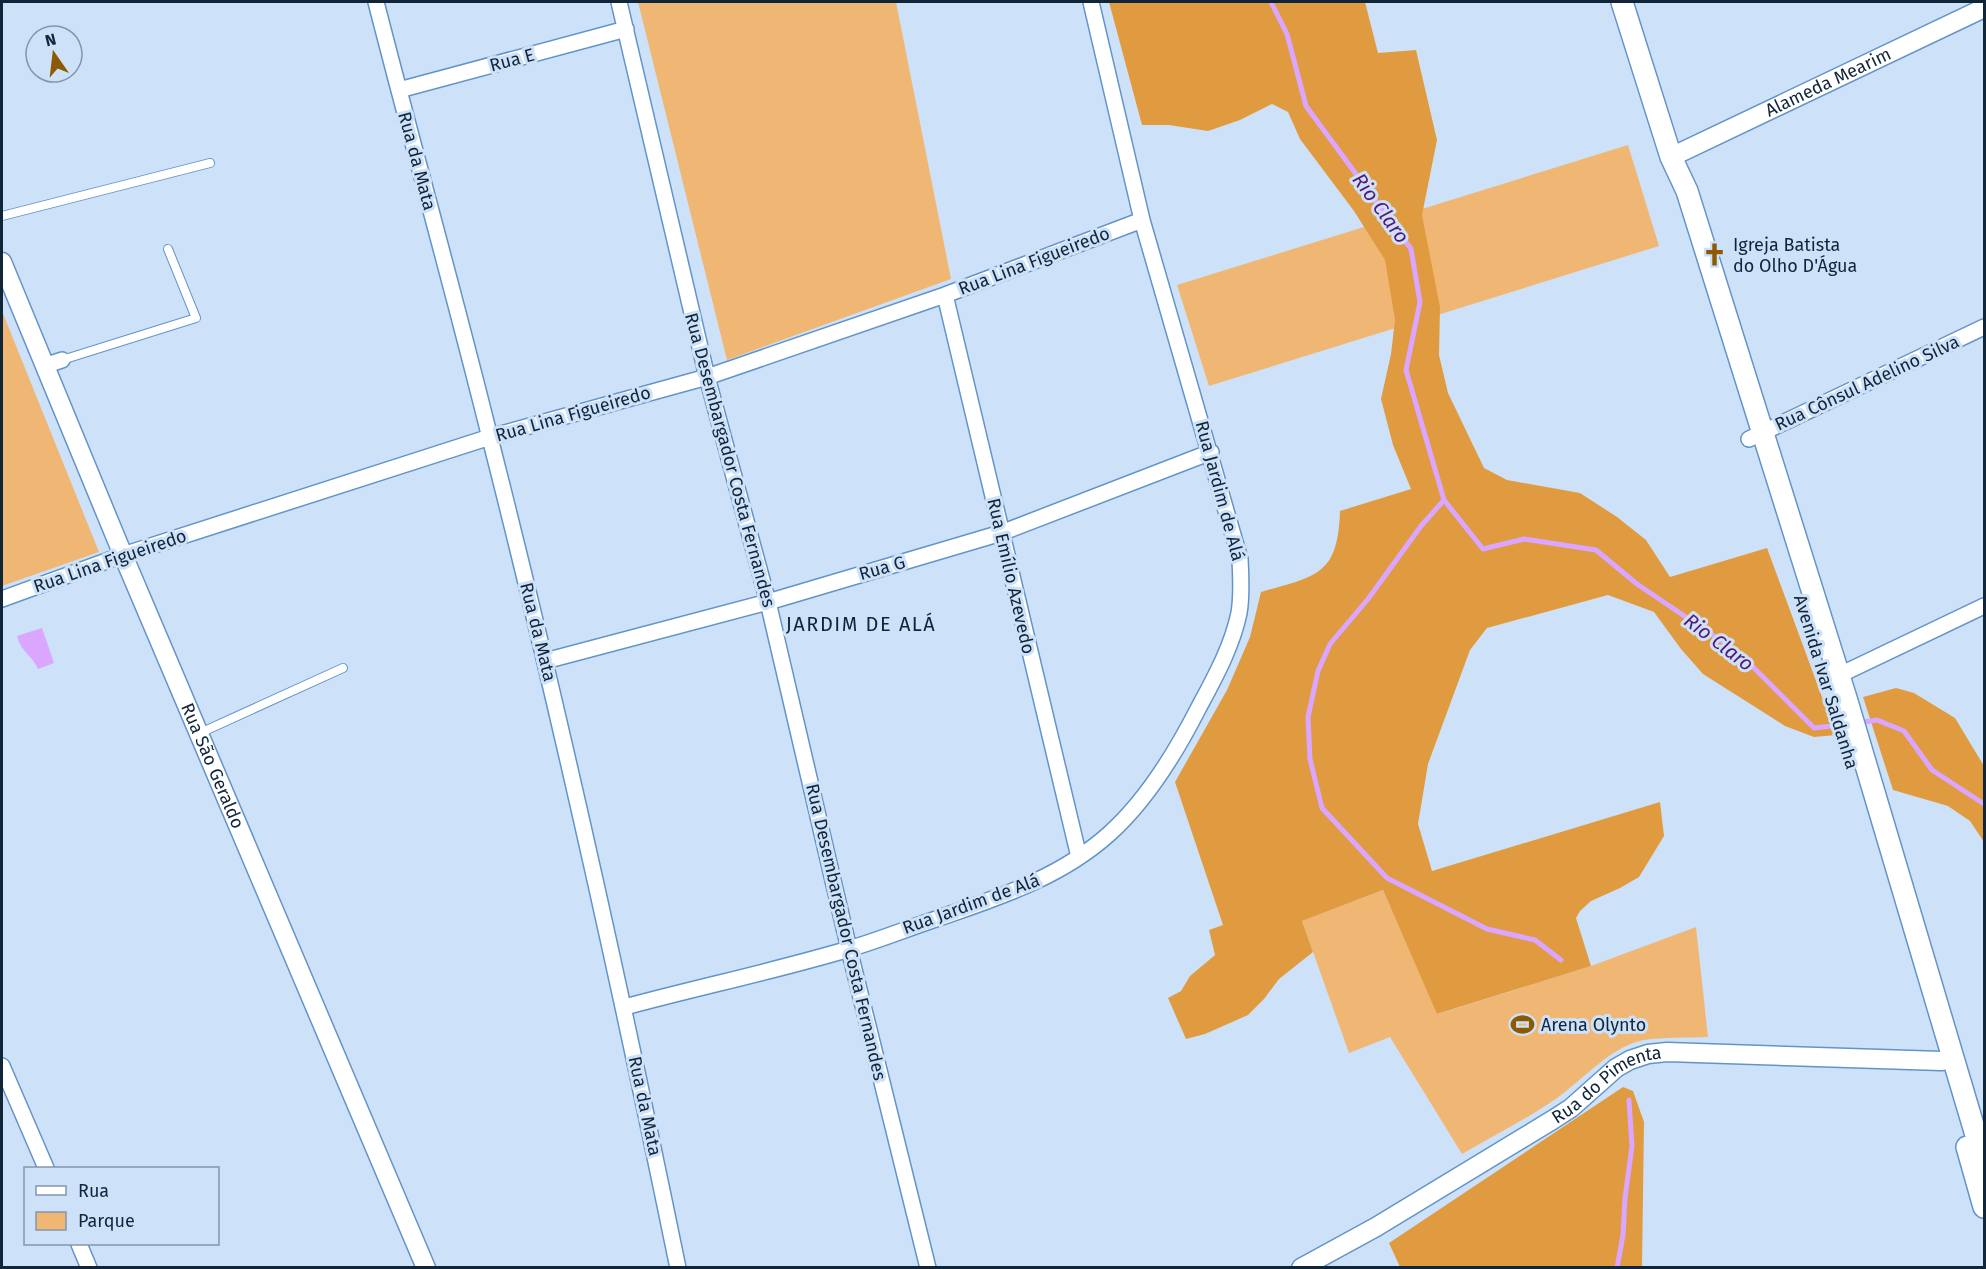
<svg xmlns="http://www.w3.org/2000/svg" width="1986" height="1269" viewBox="0 0 1986 1269" font-family="'Fira Sans',sans-serif">
<style>
.green{fill:#f0b774}
.forest{fill:#e09b40}
.water{fill:#daa6ff}
.lines{fill:none;stroke-linecap:round;stroke-linejoin:round}
.stream{stroke:#daa6ff;stroke-width:5}
.service-casing{stroke:#6394c8;stroke-width:10}
.minor-casing{stroke:#6394c8;stroke-width:18}
.tertiary-casing{stroke:#6394c8;stroke-width:21}
.secondary-casing{stroke:#6394c8;stroke-width:24}
.service{stroke:#fff;stroke-width:8}
.minor{stroke:#fff;stroke-width:15}
.tertiary{stroke:#fff;stroke-width:18}
.secondary{stroke:#fff;stroke-width:21}
.labels{text-anchor:middle;stroke-width:6;stroke-linejoin:round;paint-order:stroke}
.street-label{font-size:18px;fill:#112539;stroke:#cde2f8}
.poi-label{font-size:18px;fill:#112539;stroke:#cde2f8;text-anchor:start}
.water-label{font-size:20px;font-style:italic;fill:#561577;stroke:#cde2f8}
.neighbourhood-label{font-size:20px;letter-spacing:1.5px;fill:#112539;stroke:#cde2f8}
</style>
<rect width="100%" height="100%" fill="#cde2f8"/>
<path class="green" d="M638 2H896L951 279 727 360Z
M1628 145 1659 246 1209 386 1177 285Z
M2 311 99 552 2 586Z
M1383 890 1438 1014 1591 966 1696 927 1708 1037C1688 1038 1665 1037 1644 1040 1611 1046 1584 1079 1557 1098 1527 1119 1493 1136 1462 1154L1390 1037 1349 1053 1302 921Z"/>
<path class="forest" d="M1109 2H1365L1378 53 1416 50 1437 140 1422 215 1440 307 1439 355 1448 393 1484 468 1507 480 1580 493 1617 517 1646 540 1670 577 1767 548 1836 735 1814 737 1785 726 1703 674 1681 649 1654 612 1608 595 1487 628 1470 650 1428 764 1418 824 1432 871 1660 802 1664 836 1639 877 1620 888 1591 901 1580 911 1576 918 1591 966 1437 1014 1383 890 1302 921 1313 952 1279 979 1264 999 1248 1015 1205 1034 1186 1039 1168 998 1181 991 1190 976 1215 955 1209 930 1223 925 1175 782 1227 690 1250 637 1261 592C1316 576 1338 576 1340 511L1411 489 1393 445 1381 399 1391 354 1395 320 1385 260 1354 211 1300 139 1288 112 1272 104 1240 120 1208 131 1169 125H1142Z
M1896 688 1914 693 1955 718 1984 766V842L1970 821 1948 806 1893 790 1863 697Z
M1623 1087 1633 1091 1644 1122 1642 1267H1400L1389 1243Z"/>
<path class="water" d="M42 628 54 663 38 669C32 655 21 652 17 636Z"/>
<g class="lines">
<path class="stream" d="M1271 2 1287 34 1306 106 1411 249 1420 302 1406 370 1444 500 1483 549 1524 539 1596 550 1637 584 1739 653 1814 728 1849 724
M1444 500 1421 526 1368 599 1330 644 1318 671 1308 717 1310 759 1322 808 1387 878 1487 929 1535 940 1561 960
M1858 723 1877 720 1904 731 1932 770 1984 804
M1617 1268 1623 1235 1625 1198 1632 1146 1629 1100"/>
<defs>
<path id="service" d="M2 216 210 163
M62 360 196 318 168 249
M200 733 343 668"/>
<path id="minor" d="M376 2C413 147 454 292 490 438 560 713 621 990 678 1268
M619 2 707 377 768 602 849 949 928 1268
M399 90 626 29
M945 295 1079 857
M44 366 62 360
M1749 439 1984 327
M2 599 123 555 490 437 707 377 945 295 1142 220
M545 661 768 602 1001 533 1211 452
M1827 681 1984 606
M625 1007C699 987 775 971 849 949 879 940 909 928 939 918 999 897 1060 878 1109 834 1147 800 1175 754 1198 709 1214 679 1232 647 1239 613 1242 596 1241 577 1240 559L1142 220 1091 2
M2 1066 46 1168
M79 1244 89 1268"/>
<g id="tertiary">
<path id="s1" d="M1671 157 1984 8"/>
<path id="s2" d="M2 262 123 555 426 1268"/>
<path id="s3" d="M1301 1268 1376 1227 1554 1119 1571 1108 1616 1068 1630 1060 1648 1054 1667 1052 1941 1061 1954 1059"/>
</g>
<path id="secondary" d="M1622 2 1671 157 1687 191 1846 698 1984 1162
M1967 1147 1984 1207"/>
</defs>
<use href="#service" class="service-casing"/>
<use href="#minor" class="minor-casing"/>
<use href="#tertiary" class="tertiary-casing"/>
<use href="#secondary" class="secondary-casing"/>
<use href="#service" class="service"/>
<use href="#minor" class="minor"/>
<use href="#tertiary" class="tertiary"/>
<use href="#secondary" class="secondary"/>
</g>
<defs>
<symbol id="church-bare" viewBox="-9 -9 18 18"><path d="M-1.2-6h2.4v3.5h3.3v2.4h-3.3V6h-2.4V-.1h-3.3v-2.4h3.3Z" fill="#8c5905" stroke="#cde2f8" stroke-width="2.5" paint-order="stroke"/></symbol>
<symbol id="stadium-bare" viewBox="-9 -9 18 18"><path d="M0-5a6.5 5 0 1 0 0 10a6.5 5 0 1 0 0-10ZM-3.5-1.8h7v3.6h-7Z" fill="#8c5905" stroke="#cde2f8" stroke-width="2.5" paint-order="stroke"/></symbol>
</defs>
<g fill-rule="evenodd">
<use href="#church-bare" x="1698" y="238" width="33" height="33"/>
<use href="#stadium-bare" x="1506" y="1008" width="33" height="33"/>
</g>
<g class="labels">
<g class="street-label">
<text transform="translate(512 60) rotate(-15)" y="6">Rua E</text>
<text dy="6" stroke="none"><textPath href="#s1" startOffset="174">Alameda Mearim</textPath></text>
<text transform="translate(417 161) rotate(75)" y="6">Rua da Mata</text>
<text transform="translate(1034 261) rotate(-21)" y="6">Rua Lina Figueiredo</text>
<text transform="translate(1867 383) rotate(-25)" y="6">Rua Cônsul Adelino Silva</text>
<text transform="translate(573 414) rotate(-16)" y="6">Rua Lina Figueiredo</text>
<text transform="translate(730 460) rotate(75)" y="6">Rua Desembargador Costa Fernandes</text>
<text transform="translate(1220 491) rotate(75)" y="6">Rua Jardim de Alá</text>
<text transform="translate(110 561) rotate(-19)" y="6">Rua Lina Figueiredo</text>
<text transform="translate(882 568) rotate(-16)" y="6">Rua G</text>
<text transform="translate(1011 576) rotate(77)" y="6">Rua Emílio Azevedo</text>
<text transform="translate(538 632) rotate(76)" y="6">Rua da Mata</text>
<text transform="translate(1826 682) rotate(73)" y="6">Avenida Ivar Saldanha</text>
<text dy="6" stroke="none"><textPath href="#s2" startOffset="546">Rua São Geraldo</textPath></text>
<text transform="translate(971 904) rotate(-20)" y="6">Rua Jardim de Alá</text>
<text transform="translate(846 932) rotate(77)" y="6">Rua Desembargador Costa Fernandes</text>
<text dy="6" stroke="none"><textPath href="#s3" startOffset="358">Rua do Pimenta</textPath></text>
<text transform="translate(645 1106) rotate(78)" y="6">Rua da Mata</text>
</g>
<g class="poi-label">
<text x="1733" y="251">Igreja Batista<tspan x="1733" dy="21">do Olho D'Água</tspan></text>
<text x="1541" y="1031">Arena Olynto</text>
</g>
<g class="water-label">
<text transform="translate(1381 208) rotate(54)" y="7">Rio Claro</text>
<text transform="translate(1719 642) rotate(37)" y="7">Rio Claro</text>
</g>
<g class="neighbourhood-label">
<text x="861" y="631">JARDIM DE ALÁ</text>
</g>
</g>
<rect width="1986" height="1269" fill="none" stroke="#112539" stroke-width="6"/>
<rect x="24" y="1167" width="195" height="78" fill="#cde2f8" stroke="#8296ac" stroke-width="1.5"/>
<rect x="36" y="1186" width="30" height="9" fill="#ffffff" stroke="#8296ac" stroke-width="1.5"/>
<text x="78" y="1197" font-size="18" fill="#112539">Rua</text>
<rect x="36" y="1212" width="30" height="18" fill="#f0b774" stroke="#8296ac" stroke-width="1.5"/>
<text x="78" y="1227" font-size="18" fill="#112539">Parque</text>
<g transform="translate(54 54) rotate(346)"><circle r="28" fill="#cde2f8" stroke="#8296ac" stroke-width="1.5"/>
<path d="M0-4.5L10 22L0 15L-10 22Z" fill="#8c5905"/>
<text y="-9" font-size="16" font-weight="bold" text-anchor="middle" fill="#112539">N</text>
</g>
</svg>
